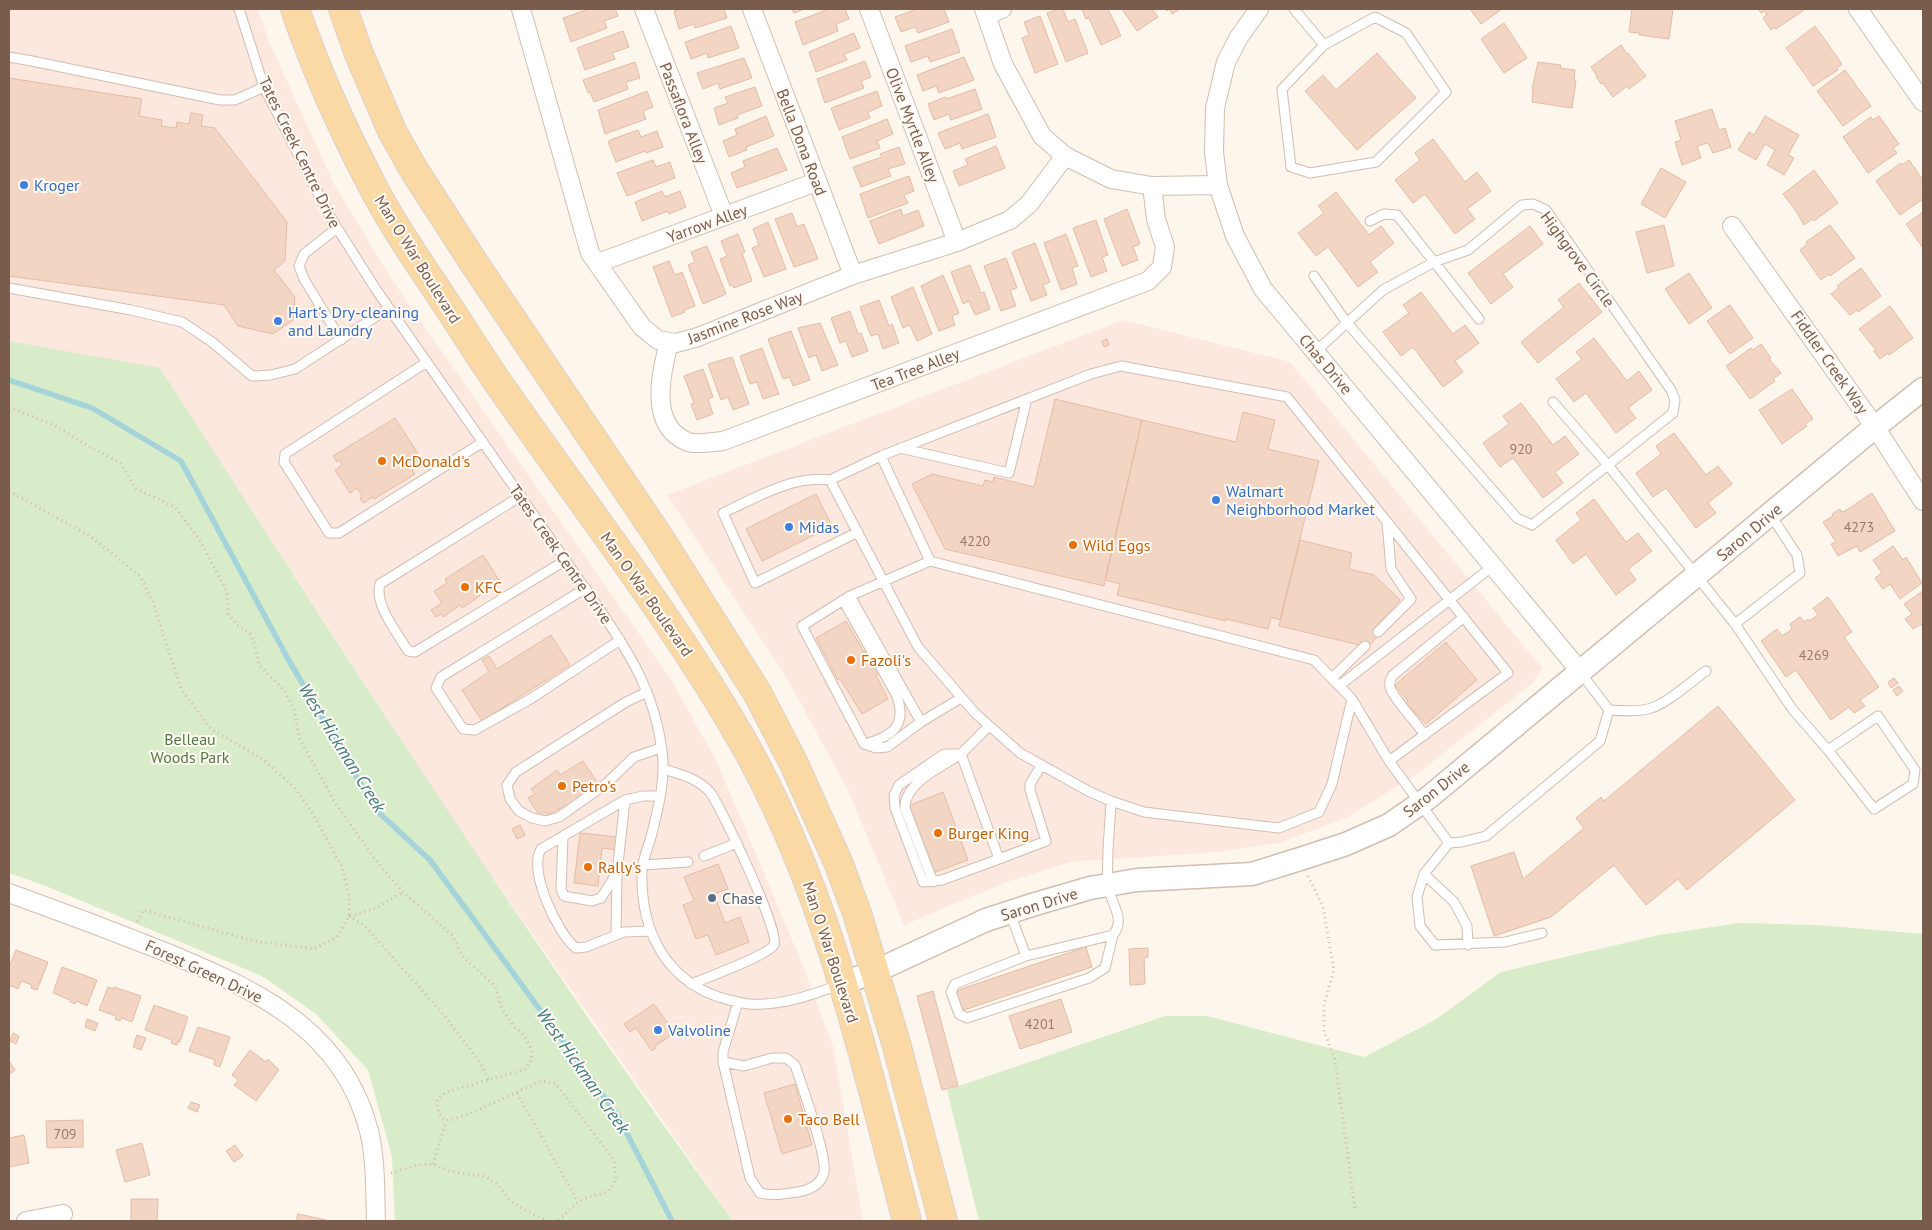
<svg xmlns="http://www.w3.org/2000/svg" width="1932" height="1230" viewBox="0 0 1932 1230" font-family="'PT Sans',sans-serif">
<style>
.commercial{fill:#fde8e0}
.green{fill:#d8ecc9}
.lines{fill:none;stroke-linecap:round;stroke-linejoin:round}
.stream{stroke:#a5d3da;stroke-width:5.5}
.building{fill:#f3d5c3;stroke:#e6bba3}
.service-casing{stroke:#d1beb0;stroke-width:11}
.minor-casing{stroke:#d1beb0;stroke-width:20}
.tertiary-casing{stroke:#d1beb0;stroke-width:25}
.primary-casing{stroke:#dad1cd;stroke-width:30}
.path{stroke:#d9b8a5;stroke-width:3;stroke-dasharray:1 4;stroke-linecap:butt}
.service{stroke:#fff;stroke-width:9}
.minor{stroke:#fff;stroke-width:18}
.tertiary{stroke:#fff;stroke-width:22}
.primary{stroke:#fbd9a5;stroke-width:28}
.shop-dot{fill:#3f7fe0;stroke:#fffaf3;stroke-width:2}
.food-dot{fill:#e8710a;stroke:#fffaf3;stroke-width:2}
.service-dot{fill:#5c6f8a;stroke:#fffaf3;stroke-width:2}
.labels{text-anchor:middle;stroke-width:4;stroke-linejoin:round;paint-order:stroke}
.number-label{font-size:14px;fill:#987a6a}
.street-label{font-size:16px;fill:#7a5c4d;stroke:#fffaf3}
.shop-label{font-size:16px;fill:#366cbe;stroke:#fffaf3;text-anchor:start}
.food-label{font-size:16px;fill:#c56008;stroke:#fffaf3;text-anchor:start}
.park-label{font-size:16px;fill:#537a41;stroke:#fffaf3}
.service-label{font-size:16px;fill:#4e5e75;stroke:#fffaf3;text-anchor:start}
.water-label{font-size:18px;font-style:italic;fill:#437c86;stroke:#fffaf3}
</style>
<rect width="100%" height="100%" fill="#fdf6ec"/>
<path class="commercial" d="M9 9H258L269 42 335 186 392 280 672 681 717 762 803 966 833 1046 863 1221H733L461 832 160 369 9 341Z
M1123 320 1290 362 1542 668 1534 682 1417 774 1348 817 1279 843 1217 852 1070 862 1004 883 904 925 849 792 788 680 667 495Z"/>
<path class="green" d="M9 341 160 368C346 656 530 945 733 1221H395L392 1157 368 1070 316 1014 262 976 46 886 9 873Z
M1739 923 1819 925 1923 934V1221H979L947 1090 1165 1016H1207L1364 1057 1435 1020 1501 972 1659 935Z"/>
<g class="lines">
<path class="stream" d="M9 380 92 408 181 461 287 657 376 810 430 860 618 1116 672 1221"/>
</g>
<path class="building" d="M589 9H615L618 16 604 21 607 28 571 42 563 18Z
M682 9H724L727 18 695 28 694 24 679 29 674 11Z
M792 9H805L794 13Z
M829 9H845L849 19 836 24 838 31 803 45 795 22Z
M917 9H944L949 22 918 33 915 27 901 32 895 17Z
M1058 9H1063L1068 22 1075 19 1088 53 1066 62 1047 13Z
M1082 9H1108L1121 36 1101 45 1089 18 1086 19Z
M1122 9H1152L1158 17 1137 31Z
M1165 9H1180L1172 14 1169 9 1167 11Z
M1470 9H1502L1481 24Z
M1632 9H1673L1669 39 1639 35 1640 33 1629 32Z
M1758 9H1803L1804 10 1776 29 1775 27 1771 30 1763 18 1767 15 1764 11 1761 13Z
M1040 16 1058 64 1035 73 1022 38 1029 35 1024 22Z
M1504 23 1527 58 1504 73 1481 39Z
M731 26 739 48 708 58 707 53 691 59 685 42Z
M1815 26 1842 64 1837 68 1838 70 1813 86 1786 48Z
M952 29 960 52 930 62 928 56 911 62 905 46Z
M623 31 629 47 612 53 615 59 585 70 577 48Z
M854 33 860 48 844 54 847 60 816 72 809 52Z
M1621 45 1627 54 1628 53 1646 76 1629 89 1627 86 1613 97 1603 83 1601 84 1596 77 1597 76 1591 67Z
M1377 53 1416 98 1357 150 1305 91 1323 75 1336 90Z
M964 57 974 80 939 93 936 86 923 91 917 75Z
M744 58 752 78 720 89 718 83 703 89 697 73Z
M865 61 871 77 861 81 864 88 825 103 817 79Z
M635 62 640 78 626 82 628 89 594 102 590 92 588 93 583 80Z
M1538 62 1561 65 1560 68 1575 70 1574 80 1576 81 1572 108 1532 102 1533 89H1532Z
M1845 70 1871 106 1843 126 1817 91Z
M9 78 142 99 139 116 162 120 161 126 176 128 177 122 189 124 191 113 203 115 201 126 215 128 287 222 285 261 274 270 295 297 293 320 273 334 238 326 224 305 9 276Z
M755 87 762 106 737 115 738 118 719 125 714 108 728 103 725 97Z
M975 89 982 109 951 120 949 114 934 120 928 104 945 97 946 99Z
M647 91 653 107 643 111 646 119 605 134 598 110Z
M877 91 882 106 868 112 870 118 839 130 831 108Z
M1712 109 1719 130 1725 128 1731 147 1713 153 1708 143 1697 146 1701 158 1682 165 1675 142 1681 140 1675 121Z
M988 114 996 137 962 149 960 143 945 149 938 133Z
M766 116 774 136 746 147 747 150 729 157 723 141 737 135 735 129Z
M1765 116 1799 135 1788 155 1794 158 1784 175 1767 165 1775 150 1765 144 1756 160 1738 150 1749 132 1754 135Z
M1879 116 1899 144 1893 148 1897 153 1868 173 1843 137 1871 117 1873 120Z
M887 119 893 134 877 141 880 148 850 159 842 137Z
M638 130 641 137 657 131 663 147 646 153 645 151 616 162 608 142 610 140Z
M1433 139 1465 182 1477 172 1491 191 1467 209 1475 219 1455 234 1425 194 1413 203 1395 180 1420 160 1415 153Z
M996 146 1005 168 959 186 953 171 968 165 965 159Z
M899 147 905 164 888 169 891 176 861 187 853 167 882 157 880 154Z
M777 148 787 170 737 188 731 173 745 167 743 161Z
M653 160 656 167 670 162 675 178 627 196 617 173Z
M1909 160 1923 180V199L1900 215 1876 181 1901 163 1902 165Z
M1661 168 1686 182 1665 218 1641 204Z
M1814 170 1838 203 1814 221 1812 219 1804 225 1796 211 1783 194Z
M909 176 914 191 904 195 908 203 868 218 860 194Z
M662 191 665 197 680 191 686 207 669 214 668 211 642 221 635 202Z
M1336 192 1369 235 1381 226 1394 243 1370 262 1378 272 1358 287 1328 247 1316 256 1298 233 1324 213 1318 206Z
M901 209 903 216 918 210 924 226 879 244 870 221Z
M1127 209 1140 244 1133 247 1138 260 1122 266 1104 219Z
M1923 212V248L1906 224Z
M792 213 797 227 804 224 818 259 794 267 775 219Z
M1096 220 1108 255 1102 257 1107 271 1091 277 1073 228Z
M768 222 786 269 764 277 752 248 759 245 753 229Z
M1664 225 1674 266 1647 273 1636 232Z
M1830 225 1855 258 1830 276 1829 274 1821 280 1800 250 1807 244 1806 242Z
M1530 226 1543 244 1503 274 1513 287 1491 304 1468 273Z
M738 234 745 252 742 253 752 281 734 288 733 285 730 286 720 259 727 256 721 241Z
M1066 234 1078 266 1072 268 1077 284 1061 290 1044 243Z
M1035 243 1050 282 1043 285 1047 295 1031 301 1012 252Z
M707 246 726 294 703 304 688 265 695 262 691 252Z
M1006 258 1017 288 1010 290 1016 306 1001 311 984 266Z
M669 261 675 275 682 272 695 306 684 310 685 312 672 317 653 267Z
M970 265 981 293 984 292 990 309 975 315 969 301 963 304 951 272Z
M1861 268 1881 296 1858 312 1857 310 1850 315 1831 294 1839 288 1837 286Z
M1689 273 1712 308 1689 324 1665 289Z
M943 275 959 313 952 316 955 325 939 331 921 286Z
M1579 283 1602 312 1538 363 1521 342 1564 307 1558 300Z
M913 287 932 334 917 341 910 325 903 328 891 297Z
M1421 292 1453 334 1465 325 1479 343 1455 361 1463 372 1443 387 1413 347 1401 356 1383 332 1409 313 1403 305Z
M879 300 889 326 892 324 899 343 883 349 878 334 871 336 860 307Z
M1730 305 1753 338 1730 354 1707 321Z
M1890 306 1913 338 1889 355 1888 353 1880 359 1874 351 1876 350 1859 329Z
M850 311 858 334 861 333 868 351 852 357 846 341 840 343 831 318Z
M820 323 838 365 822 371 816 355 809 358 798 328Z
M791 331 810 380 793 386 790 377 783 379 768 339Z
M1594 338 1627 381 1639 371 1652 390 1628 408 1636 418 1616 433 1586 393 1574 402 1556 379 1582 359 1576 352Z
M1107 339 1109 345 1104 347 1102 341Z
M1761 344 1771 358 1769 359 1781 373 1773 379 1775 381 1750 399 1726 366 1751 348 1753 350Z
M762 348 779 394 763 399 757 382 750 384 740 356Z
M732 357 749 404 733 410 728 397 721 400 708 364Z
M703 369 713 397 708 399 713 414 697 420 691 404 694 403 684 376Z
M1792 389 1813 419 1805 424 1807 426 1782 444 1759 410Z
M1055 399 1142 420 1104 586 945 549 912 484 932 474 983 486 985 480 993 482 994 477 1034 487Z
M1521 403 1553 445 1565 436 1579 454 1555 472 1563 483 1543 498 1513 458 1500 467 1483 443 1509 424 1503 416Z
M1243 412 1275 420 1268 449 1319 461 1280 620 1271 617 1268 629 1226 619V621L1117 595 1120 584 1105 580 1142 420 1236 442Z
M395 418 424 463 412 470 415 474 374 499 373 497 363 503 360 498 362 496 357 488 350 493 335 470 342 465 340 460 337 462 333 456Z
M1674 433 1706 475 1718 466 1732 484 1708 503 1716 513 1696 528 1666 488 1653 497 1636 473 1661 454 1656 446Z
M1872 493 1895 531 1860 552 1857 546 1838 556 1831 544 1836 542 1823 522 1833 516 1832 514 1840 509 1841 512 1845 511Z
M816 494 832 526 762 561 746 529Z
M1594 499 1626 542 1638 533 1652 551 1628 569 1636 580 1616 595 1586 554 1573 564 1556 540 1581 520 1576 513Z
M1300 540 1352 553 1349 569 1374 575 1400 600 1374 628 1380 634 1368 647 1279 626Z
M1893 546 1903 560 1906 557 1922 583 1900 599 1890 584 1883 589 1875 578 1882 573 1873 560Z
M483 555 499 580 478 593 480 596 462 608 460 605 443 617 441 614 436 617 431 610 442 603 434 591 447 583 445 579Z
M1923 591V628L1921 624 1913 629 1905 619 1912 614 1904 604Z
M1828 597 1852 632 1844 637 1879 687 1860 700 1865 706 1854 713 1849 707 1831 720 1796 670 1786 677 1761 641 1777 629 1782 636 1791 630 1792 628 1790 624 1800 617 1804 622 1808 619 1809 621 1818 615 1813 608Z
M846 621 864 652 868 650 881 672 876 675 888 699 862 714 840 679 838 680 816 638Z
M551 635 570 665 482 721 462 690 489 672 482 660 489 656 497 669Z
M1446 642 1477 680 1426 724 1406 703 1408 701 1395 685Z
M1894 678 1898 683 1891 688 1888 682Z
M1899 686 1903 691 1897 696 1893 690Z
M1718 706 1795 800 1687 890 1678 879 1646 905 1614 865 1551 917 1494 936 1471 866 1514 852 1523 879 1584 828 1576 818 1601 797 1604 801Z
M583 761 599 785 576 799 579 802 566 809 564 806 548 815 546 812 540 816 528 798 535 794 531 789 557 770 560 775Z
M943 792 968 860 933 873 908 806Z
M520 825 525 835 517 839 512 829Z
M580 833 618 837 617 850 602 848 598 886 574 883Z
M718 864 728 889 714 894 725 923 740 917 749 942 716 955 708 935 696 939 683 905 694 901 684 877Z
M1086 947 1092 967 961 1011 955 991Z
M1148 948V957L1144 958 1145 984 1130 985 1129 949Z
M16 950 48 962 37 990 31 988 32 985 21 981 18 989 9 985V968Z
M62 967 97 980 87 1006 76 1001 75 1004 70 1002V1000L53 993Z
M108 987 113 989 114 987 141 996 132 1022 122 1018 120 1021 115 1019 116 1016 99 1010Z
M933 991 958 1086 942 1090 917 996Z
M1061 999 1072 1032 1020 1049 1009 1016Z
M654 1004 675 1033 655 1046 656 1048 652 1051 636 1028 630 1032 624 1024Z
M154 1005 188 1017 180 1042 178 1041 177 1045 171 1043 172 1040 145 1030Z
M87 1019 98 1023 95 1031 85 1027Z
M198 1027 230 1037 220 1067 214 1065 215 1060 189 1051Z
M13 1033 19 1036 16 1044 10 1041Z
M137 1035 146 1038 141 1050 133 1047Z
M250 1050 266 1062 268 1059 279 1070 256 1101 234 1085 238 1080 232 1075Z
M9 1061 15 1070 9 1075Z
M795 1084 812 1145 782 1154 764 1093Z
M191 1102 200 1105 197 1112 188 1108Z
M83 1120V1147L47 1148 46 1121Z
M24 1135 29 1163 9 1167V1138Z
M142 1143 150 1175 125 1182 116 1150Z
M235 1145 243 1156 234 1162 226 1151Z
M131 1199H158L157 1221H131Z
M298 1214 326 1220 325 1221H296Z"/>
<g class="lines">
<defs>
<path id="service" d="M239 9 264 87 329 215 375 288 598 607C630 654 655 693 662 751 666 780 658 809 651 837 648 847 643 859 642 870 640 931 666 984 729 1000 736 1001 744 1004 751 1004 782 1006 811 995 839 985
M1294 9 1324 45
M1375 17 1406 33 1446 92 1376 162 1310 173 1291 167 1282 89 1324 45Z
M9 57 32 61 220 100H235L264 87
M1370 221 1384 214 1397 215 1479 319
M337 228 304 254 299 266 304 279 341 340
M1314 276 1347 323 1517 518 1532 525 1608 465 1553 402
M9 288 131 310 182 322 212 342 252 376 271 375 295 369 389 308
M1315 352 1383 290 1434 262 1468 250 1522 205 1533 204 1546 210 1671 390 1675 400 1673 413 1608 465 1735 624 1793 710 1828 750 1874 809 1913 784 1915 770 1878 716 1828 750
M427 362 285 454 284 462 329 533H339L483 442
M900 448 1009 473 1027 399
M881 456 930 561 1314 660 1352 699 1389 761 1449 843
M830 480 881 456 1091 374 1121 366 1287 397 1508 673 1389 761
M521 496 380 584C374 605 397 632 408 651L415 652 566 560
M858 532 755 583 723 513C755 498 793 475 830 480L918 647 975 713 1020 753 1090 792 1111 801 1144 812 1279 828 1319 812 1332 784 1352 699
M930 561 850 596 802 626 864 744 876 748 887 747 921 722 961 698
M586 588 441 677 436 688 463 729 475 730 532 698 620 640
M850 596 921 722
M843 600 896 694C908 725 893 736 865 744
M1735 624 1800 573 1797 555 1770 514
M1378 632 1411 599 1391 569 1387 522
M1332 678 1365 646
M1339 686 1493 566
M647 692 626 702 516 772 507 785 510 799 519 811 532 818 545 821 559 817 607 783 634 757 661 748
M1609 710C1622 711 1635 712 1648 709 1666 705 1690 682 1706 671
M989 726 961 754 999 859 1046 841 1030 790V784L1041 766
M1425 735C1418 725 1391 695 1390 687 1389 683 1390 680 1392 676L1464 617
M961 754H944L899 785 894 795 895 808 923 882 942 880 999 859
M663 769C680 774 697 778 710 792 721 807 782 935 774 945 768 955 706 978 691 984
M563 837 561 889 564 896 592 901 601 898 617 873 625 800
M704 856 737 843
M643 865 688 862
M1424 874 1454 902 1467 926 1468 945
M933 882 905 808C904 783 943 766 961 754
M1010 913 1026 956 1113 935C1127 918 1109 902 1108 884 1106 857 1110 828 1111 801
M651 931 624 932 586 947 576 948C557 933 528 871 541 849L625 800 643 796H660
M1542 933 1505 942 1435 945 1420 926 1417 897 1424 874 1449 843 1462 842 1486 836 1600 741 1609 710 1580 672
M616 935 617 875
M1026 956 955 984 951 992 959 1014 967 1018 1089 978 1105 968 1113 935
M723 1062 744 1066 772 1058H786L795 1065C802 1086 827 1155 824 1172 821 1185 809 1190 798 1192 785 1194 773 1196 760 1193L750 1178 723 1062V1052L738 1002"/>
<path id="minor" d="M521 9 590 253 642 327 658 340 676 343 698 337 853 275 957 242 1010 220 1029 204 1065 156
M644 9 724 216
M752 9 853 275
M869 9 957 242
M984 9 1003 64 1042 136 1065 156 1111 179 1152 186 1218 185
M1259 9 1239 37 1226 62 1215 108 1214 152 1218 185 1235 236 1263 289 1580 671
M1858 9 1923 102
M986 15 1002 9
M1732 226 1875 427 1923 501
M598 263 816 182
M669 342C661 374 648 426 688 442 697 445 713 442 723 441L1148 281 1162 267 1165 247 1156 219 1152 186
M9 893C62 912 115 932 168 953 256 990 343 1029 369 1131 376 1160 375 1191 376 1221
M26 1221 63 1214"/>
<path id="tertiary" d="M844 983 876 971 986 920 1032 905 1090 888 1137 880 1252 874 1300 859 1346 844 1389 825 1428 798 1875 427 1923 389"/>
<path id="primary" d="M295 9C316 70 342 128 372 185 395 230 425 271 453 314 470 340 487 368 506 394 582 503 664 608 732 723 824 875 862 1051 907 1221
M343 9 359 54 392 131 414 170 472 260 659 537 758 694 794 764 838 862 857 913 896 1043 943 1221"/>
</defs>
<use href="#service" class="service-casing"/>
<use href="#minor" class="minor-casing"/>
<use href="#tertiary" class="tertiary-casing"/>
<use href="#primary" class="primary-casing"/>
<path class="path" d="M9 407 56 426 90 447 121 463 135 488 175 507 199 539 227 592 228 613 237 625 250 633 255 646 259 665 284 690 294 709 299 738 336 804 374 858 403 892 452 935 462 956 495 986 502 1009 515 1028 522 1033 531 1048 532 1059 526 1069 446 1092 437 1100C438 1110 438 1115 446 1121L469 1114 541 1081 555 1083 614 1160 616 1180 608 1192C581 1198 577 1202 558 1221
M9 491 90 536 140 576 153 602 181 689 211 729 264 760 295 788 312 812 342 867 349 895V916L337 937 314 949 254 941 143 910 137 922
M1308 876 1323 907 1334 970 1324 1004V1031L1335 1060 1355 1210
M349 916 364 925 443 1014 479 1061 489 1080
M350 916 374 909 403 892
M517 1093 578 1202
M433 1164 446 1121
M391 1173 418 1165 433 1164 449 1171 487 1177 498 1185 509 1200 532 1214 549 1221"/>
<use href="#service" class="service"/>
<use href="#minor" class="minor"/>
<use href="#tertiary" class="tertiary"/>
<use href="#primary" class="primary"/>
</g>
<g class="shop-dot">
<circle cx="24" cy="185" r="5"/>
<circle cx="278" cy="321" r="5"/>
<circle cx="1216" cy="500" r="5"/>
<circle cx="789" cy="527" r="5"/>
<circle cx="658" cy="1030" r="5"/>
</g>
<g class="food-dot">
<circle cx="382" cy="461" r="5"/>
<circle cx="1073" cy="545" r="5"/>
<circle cx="465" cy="587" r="5"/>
<circle cx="851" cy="660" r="5"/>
<circle cx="562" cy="786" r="5"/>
<circle cx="938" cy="833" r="5"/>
<circle cx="588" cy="867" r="5"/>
<circle cx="788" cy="1119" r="5"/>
</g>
<circle class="service-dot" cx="712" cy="898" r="5"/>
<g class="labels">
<g class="number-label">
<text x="1521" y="454">920</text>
<text x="1859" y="532">4273</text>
<text x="975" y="546">4220</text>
<text x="1814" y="660">4269</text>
<text x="1040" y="1029">4201</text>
<text x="65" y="1139">709</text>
</g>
<g class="street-label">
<text transform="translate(684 113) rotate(69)" y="6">Passaflora Alley</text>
<text transform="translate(913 125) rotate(69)" y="6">Olive Myrtle Alley</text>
<text transform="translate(802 142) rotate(69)" y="6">Bella Dona Road</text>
<text transform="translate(300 152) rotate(64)" y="6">Tates Creek Centre Drive</text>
<text transform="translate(707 223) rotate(-20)" y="6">Yarrow Alley</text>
<text transform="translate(418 259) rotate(58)" y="6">Man O War Boulevard</text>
<text transform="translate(1578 259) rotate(54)" y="6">Highgrove Circle</text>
<text transform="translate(745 317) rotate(-21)" y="6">Jasmine Rose Way</text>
<text transform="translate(1830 362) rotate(55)" y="6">Fiddler Creek Way</text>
<text transform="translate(1326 364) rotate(50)" y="6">Chas Drive</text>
<text transform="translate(915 369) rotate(-21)" y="6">Tea Tree Alley</text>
<text transform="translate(1749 532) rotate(-40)" y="6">Saron Drive</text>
<text transform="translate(561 554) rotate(55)" y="6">Tates Creek Centre Drive</text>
<text transform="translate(647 594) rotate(55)" y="6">Man O War Boulevard</text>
<text transform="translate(1436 789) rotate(-38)" y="6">Saron Drive</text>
<text transform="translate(1039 904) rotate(-17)" y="6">Saron Drive</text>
<text transform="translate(831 952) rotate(72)" y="6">Man O War Boulevard</text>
<text transform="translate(204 971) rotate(25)" y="6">Forest Green Drive</text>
</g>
<g class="shop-label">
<text x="34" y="191">Kroger</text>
<text x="288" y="318">Hart's Dry-cleaning<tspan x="288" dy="18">and Laundry</tspan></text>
<text x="1226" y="497">Walmart<tspan x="1226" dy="18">Neighborhood Market</tspan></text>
<text x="799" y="533">Midas</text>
<text x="668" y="1036">Valvoline</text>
</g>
<g class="food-label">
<text x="392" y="467">McDonald's</text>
<text x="1083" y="551">Wild Eggs</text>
<text x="475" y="593">KFC</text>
<text x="861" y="666">Fazoli's</text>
<text x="572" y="792">Petro's</text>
<text x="948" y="839">Burger King</text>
<text x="598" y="873">Rally's</text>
<text x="798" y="1125">Taco Bell</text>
</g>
<g class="park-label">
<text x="190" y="745">Belleau<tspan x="190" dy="18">Woods Park</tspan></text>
</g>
<g class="service-label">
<text x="722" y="904">Chase</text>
</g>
<g class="water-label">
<text transform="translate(342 748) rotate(58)" y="6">West Hickman Creek</text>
<text transform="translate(583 1071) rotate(55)" y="6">West Hickman Creek</text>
</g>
</g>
<rect width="1932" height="1230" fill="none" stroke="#7a5c4d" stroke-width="20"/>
</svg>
